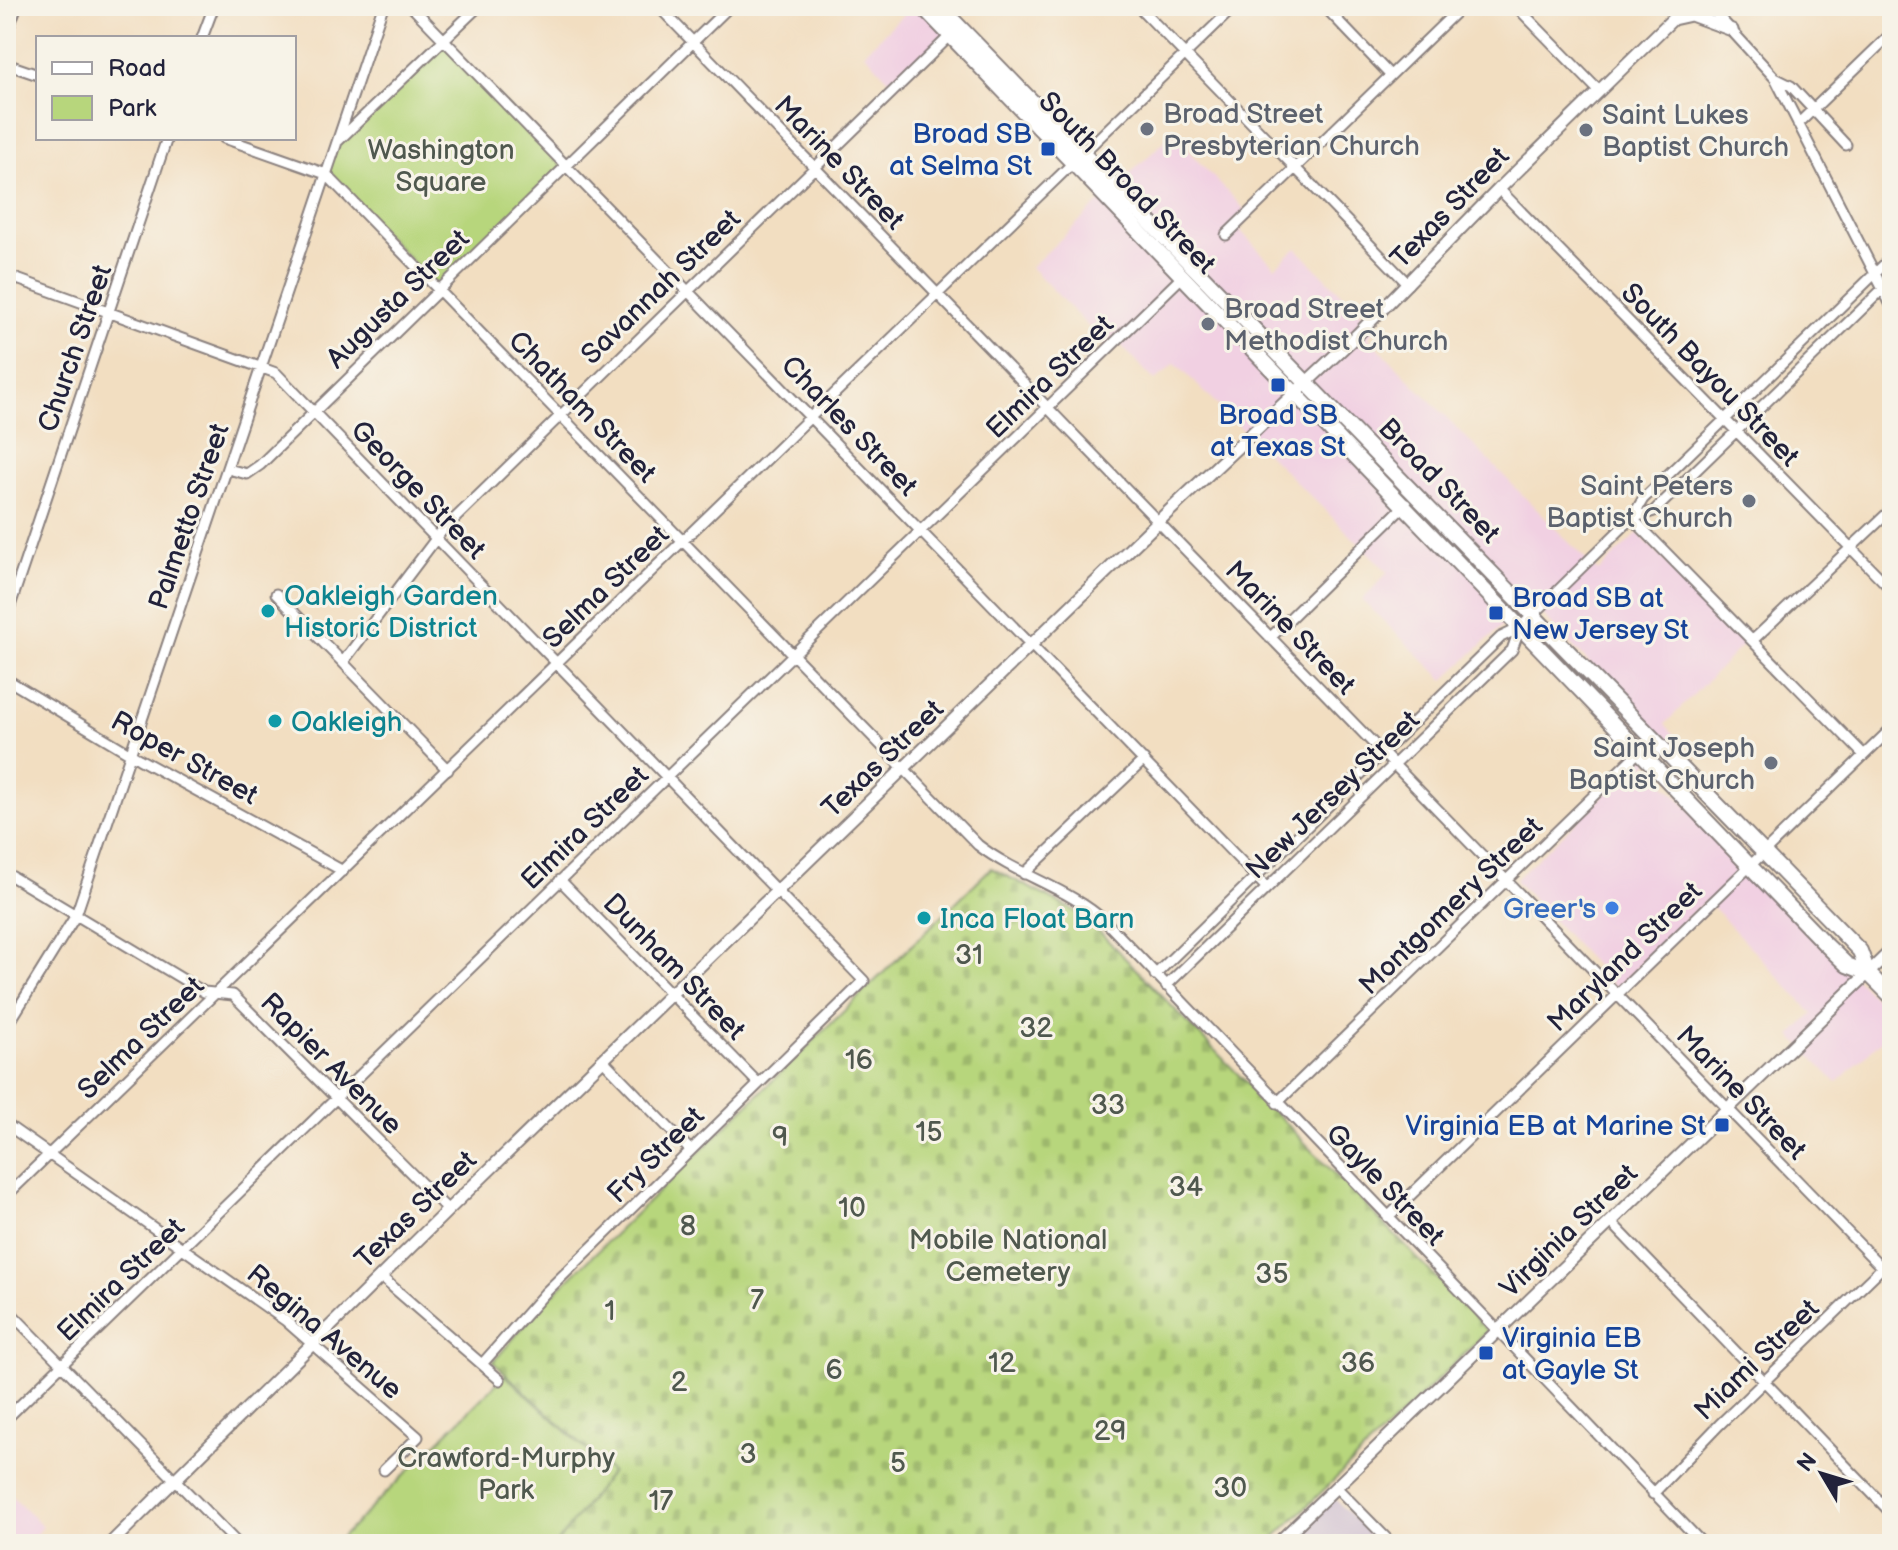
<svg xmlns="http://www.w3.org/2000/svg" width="1898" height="1550" viewBox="0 0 1898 1550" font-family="'Balsamiq Sans',sans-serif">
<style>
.built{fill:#f1d0e2}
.industrial{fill:#cebed0}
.cemetery{fill:url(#cemetery-stones);stroke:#6c7c5c;stroke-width:2}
.green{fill:#b7d67c;stroke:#6c7c5c;stroke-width:2}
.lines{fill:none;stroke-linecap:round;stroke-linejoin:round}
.minor-casing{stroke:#8a807e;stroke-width:13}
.tertiary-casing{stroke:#8a807e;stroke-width:15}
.primary-casing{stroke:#8a807e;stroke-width:18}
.minor{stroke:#fff;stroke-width:9}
.tertiary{stroke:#fff;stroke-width:11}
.primary{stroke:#fff;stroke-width:14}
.worship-dot{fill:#6b7280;stroke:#f7f3e8;stroke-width:3}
.transit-dot{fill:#1a4fb4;stroke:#f7f3e8;stroke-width:3}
.culture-dot{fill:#0f9aa8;stroke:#f7f3e8;stroke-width:3}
.shop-dot{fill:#3f7fe0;stroke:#f7f3e8;stroke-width:3}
.labels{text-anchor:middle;stroke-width:6;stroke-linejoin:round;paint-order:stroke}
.worship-label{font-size:28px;fill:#5b616d;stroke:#f7f3e8;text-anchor:start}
.transit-label{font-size:28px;fill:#164399;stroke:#f7f3e8;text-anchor:end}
.park-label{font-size:28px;fill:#4f584e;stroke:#f7f3e8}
.street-label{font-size:28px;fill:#22223b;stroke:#f7f3e8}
.culture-label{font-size:28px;fill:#0d838f;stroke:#f7f3e8;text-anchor:start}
.shop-label{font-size:28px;fill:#366cbe;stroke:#f7f3e8;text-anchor:end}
</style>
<defs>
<pattern id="cemetery-stones" width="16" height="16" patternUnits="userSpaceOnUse" patternTransform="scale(2)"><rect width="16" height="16" fill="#b7d67c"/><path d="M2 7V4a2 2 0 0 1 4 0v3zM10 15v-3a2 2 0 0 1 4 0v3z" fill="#9db76c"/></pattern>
</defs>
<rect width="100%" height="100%" fill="#f7f3e8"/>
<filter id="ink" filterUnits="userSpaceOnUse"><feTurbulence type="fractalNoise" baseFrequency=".0125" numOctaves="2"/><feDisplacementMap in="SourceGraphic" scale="16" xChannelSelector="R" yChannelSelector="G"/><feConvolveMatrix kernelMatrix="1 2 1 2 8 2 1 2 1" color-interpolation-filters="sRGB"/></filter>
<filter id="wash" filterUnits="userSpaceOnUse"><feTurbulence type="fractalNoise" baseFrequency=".006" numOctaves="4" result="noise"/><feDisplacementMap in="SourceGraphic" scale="32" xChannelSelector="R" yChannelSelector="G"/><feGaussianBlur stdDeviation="1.8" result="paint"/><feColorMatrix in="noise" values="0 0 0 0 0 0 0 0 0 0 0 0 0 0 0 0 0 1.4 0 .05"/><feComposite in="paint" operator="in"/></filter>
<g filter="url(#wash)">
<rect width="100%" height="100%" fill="#f2dec1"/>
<path class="built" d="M912 6H922L950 35 896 87 864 53Z
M1172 134 1245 210 1233 223 1275 267 1296 248 1376 328 1368 337 1598 572 1638 533 1744 643 1665 724 1676 736 1646 765 1892 1015V1030L1837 1083 1791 1036 1813 1014 1706 900 1616 988 1515 880 1663 739 1529 601 1444 680 1362 600 1388 572 1175 363 1155 381 1117 341 1109 348 1031 267Z
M6 1490 43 1527 26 1544H6Z"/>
<path class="industrial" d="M1333 1497 1379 1544H1285Z"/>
<path class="cemetery" d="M991 868 1083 915 1488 1331 1268 1544H556L611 1472 493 1362 544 1303Z"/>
<path class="green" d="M444 40 565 166 438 288 326 174 337 143Z
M505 1375 611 1472 556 1544H335Z"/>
</g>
<g filter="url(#ink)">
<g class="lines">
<defs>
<path id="minor" d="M411 6 1267 888
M658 6 1892 1278
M1138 6 1408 284
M1324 6 1390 75
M1516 6 1599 91
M1709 6 1775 78 1892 307
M202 38 214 6
M6 64 38 75
M1775 78 1791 86 1846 145
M1798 124 1892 33
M224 138 326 174 978 845C1018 876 1069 888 1106 922L1703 1544
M337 142 479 6
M1499 189 1892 590
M1226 235 1462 6
M6 275 276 373 864 981 545 1293 482 1364
M228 469 247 474 260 465 730 6
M1632 518 1654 511 1892 280
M1632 518 1864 755
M276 594 448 770
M6 618 167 138
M1270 638 1406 504
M1753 640 1892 509
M343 662 441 532 954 32
M6 679 139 759 343 871
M6 873 204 992 233 995 448 1210
M1024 874 1144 760
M560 880 758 1083
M1155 975 1501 637 1520 628 1534 614 1632 518 1643 499 1892 257
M1166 986 1512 650 1520 628
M6 1028 76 915 383 6
M603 1060 690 1150
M1277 1103 1654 737
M6 1124 286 1321 418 1437 384 1470
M6 1196 1235 6
M1388 1217 1892 728
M1611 1222 1892 1514
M380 1276 500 1380
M6 1308 238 1544
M6 1419 1184 275
M1336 1487 1392 1544
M1653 1494 1719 1425 1892 1258"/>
<path id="tertiary" d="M1673 19 1691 15 1732 30
M110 1544 448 1210 1165 515 1358 334 1499 189 1686 6
M1277 1544 1892 950"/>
<path id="primary" d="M922 6 1823 942 1847 965 1868 973
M939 6 1860 951 1868 973 1892 997
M6 28 14 6"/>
</defs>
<use href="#minor" class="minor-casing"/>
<use href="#tertiary" class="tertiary-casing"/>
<use href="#primary" class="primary-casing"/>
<use href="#minor" class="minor"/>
<use href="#tertiary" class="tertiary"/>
<use href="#primary" class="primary"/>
</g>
</g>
<g class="worship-dot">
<circle cx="1147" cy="129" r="8"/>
<circle cx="1586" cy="130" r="8"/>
<circle cx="1208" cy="324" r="8"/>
<circle cx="1749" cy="501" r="8"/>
<circle cx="1771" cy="763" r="8"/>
</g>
<g class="transit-dot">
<rect x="1040" y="141" width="16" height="16" rx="4"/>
<rect x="1270" y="377" width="16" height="16" rx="4"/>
<rect x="1488" y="605" width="16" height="16" rx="4"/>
<rect x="1714" y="1117" width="16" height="16" rx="4"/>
<rect x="1478" y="1345" width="16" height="16" rx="4"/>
</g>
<g class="culture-dot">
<circle cx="268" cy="611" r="8"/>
<circle cx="275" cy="721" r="8"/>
<circle cx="924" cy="918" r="8"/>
</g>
<circle class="shop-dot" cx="1612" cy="908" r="8"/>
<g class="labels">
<g class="worship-label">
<text x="1163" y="123">Broad Street<tspan x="1163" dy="32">Presbyterian Church</tspan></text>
<text x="1602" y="124">Saint Lukes<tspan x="1602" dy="32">Baptist Church</tspan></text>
<text x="1224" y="318">Broad Street<tspan x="1224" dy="32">Methodist Church</tspan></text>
<text x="1733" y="495" text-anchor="end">Saint Peters<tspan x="1733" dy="32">Baptist Church</tspan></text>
<text x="1755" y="757" text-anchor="end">Saint Joseph<tspan x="1755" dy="32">Baptist Church</tspan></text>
</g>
<g class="transit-label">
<text x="1032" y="143">Broad SB<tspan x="1032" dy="32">at Selma St</tspan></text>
<text x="1278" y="424" text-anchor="middle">Broad SB<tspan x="1278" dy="32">at Texas St</tspan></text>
<text x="1512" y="607" text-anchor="start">Broad SB at<tspan x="1512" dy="32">New Jersey St</tspan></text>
<text x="1706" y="1135">Virginia EB at Marine St</text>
<text x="1502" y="1347" text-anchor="start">Virginia EB<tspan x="1502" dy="32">at Gayle St</tspan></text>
</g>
<g class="park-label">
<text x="441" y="159">Washington<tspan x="441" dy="32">Square</tspan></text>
<text x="969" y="964">31</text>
<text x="1036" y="1037">32</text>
<text x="859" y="1069">16</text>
<text x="1108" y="1114">33</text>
<text x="929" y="1141">15</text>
<text x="780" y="1146">9</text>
<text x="1186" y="1196">34</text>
<text x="852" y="1217">10</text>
<text x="688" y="1235">8</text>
<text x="1008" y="1249">Mobile National<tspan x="1008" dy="32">Cemetery</tspan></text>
<text x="1272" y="1283">35</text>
<text x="757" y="1309">7</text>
<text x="610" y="1320">1</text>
<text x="1002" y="1372">12</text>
<text x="1358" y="1372">36</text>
<text x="834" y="1379">6</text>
<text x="679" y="1391">2</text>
<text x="1110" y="1440">29</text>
<text x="748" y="1463">3</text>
<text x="506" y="1467">Crawford-Murphy<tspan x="506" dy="32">Park</tspan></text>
<text x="898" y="1472">5</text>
<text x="1230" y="1497">30</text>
<text x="661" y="1510">17</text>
</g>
<g class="street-label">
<text transform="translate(840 162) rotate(46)" y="10">Marine Street</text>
<text transform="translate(1128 182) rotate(46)" y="10">South Broad Street</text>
<text transform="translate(1449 207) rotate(-46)" y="10">Texas Street</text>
<text transform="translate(660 286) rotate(-44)" y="10">Savannah Street</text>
<text transform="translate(397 298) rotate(-44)" y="10">Augusta Street</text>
<text transform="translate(74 348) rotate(-71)" y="10">Church Street</text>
<text transform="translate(1711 374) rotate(46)" y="10">South Bayou Street</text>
<text transform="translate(1049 376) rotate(-44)" y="10">Elmira Street</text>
<text transform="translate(583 406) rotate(46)" y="10">Chatham Street</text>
<text transform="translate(850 425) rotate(46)" y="10">Charles Street</text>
<text transform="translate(1440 480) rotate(46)" y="10">Broad Street</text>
<text transform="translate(419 489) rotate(46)" y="10">George Street</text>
<text transform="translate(188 516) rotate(-71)" y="10">Palmetto Street</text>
<text transform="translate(605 586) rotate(-44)" y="10">Selma Street</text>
<text transform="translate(1291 627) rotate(46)" y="10">Marine Street</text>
<text transform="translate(185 757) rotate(29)" y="10">Roper Street</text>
<text transform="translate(882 758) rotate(-44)" y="10">Texas Street</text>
<text transform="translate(1332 794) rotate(-44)" y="10">New Jersey Street</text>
<text transform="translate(584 827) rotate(-44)" y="10">Elmira Street</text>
<text transform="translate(1450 905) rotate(-44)" y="10">Montgomery Street</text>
<text transform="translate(1624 956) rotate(-44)" y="10">Maryland Street</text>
<text transform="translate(675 966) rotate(46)" y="10">Dunham Street</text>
<text transform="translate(140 1037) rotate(-44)" y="10">Selma Street</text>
<text transform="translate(332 1063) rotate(45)" y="10">Rapier Avenue</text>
<text transform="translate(1742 1092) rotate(46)" y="10">Marine Street</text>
<text transform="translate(655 1154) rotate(-45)" y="10">Fry Street</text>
<text transform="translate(1386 1184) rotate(46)" y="10">Gayle Street</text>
<text transform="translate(415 1209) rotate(-44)" y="10">Texas Street</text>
<text transform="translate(1568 1230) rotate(-44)" y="10">Virginia Street</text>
<text transform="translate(120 1279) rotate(-44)" y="10">Elmira Street</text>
<text transform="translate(325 1331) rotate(40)" y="10">Regina Avenue</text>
<text transform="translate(1756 1359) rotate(-44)" y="10">Miami Street</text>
</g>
<g class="culture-label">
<text x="284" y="605">Oakleigh Garden<tspan x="284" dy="32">Historic District</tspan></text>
<text x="291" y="731">Oakleigh</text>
<text x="940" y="928">Inca Float Barn</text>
</g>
<g class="shop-label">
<text x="1596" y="918">Greer's</text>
</g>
</g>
<rect width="1898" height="1550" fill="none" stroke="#f7f3e8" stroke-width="32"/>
<rect x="36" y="36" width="260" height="104" fill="#f7f3e8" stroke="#a29fa3" stroke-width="2"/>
<rect x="52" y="62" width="40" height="12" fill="#ffffff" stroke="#a29fa3" stroke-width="2"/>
<text x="108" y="76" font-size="24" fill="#22223b">Road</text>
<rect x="52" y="96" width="40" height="24" fill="#b7d67c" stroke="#a29fa3" stroke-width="2"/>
<text x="108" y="116" font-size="24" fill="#22223b">Park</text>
<g transform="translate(1822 1474) rotate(308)" stroke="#f7f3e8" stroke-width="6" paint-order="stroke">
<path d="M0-6L14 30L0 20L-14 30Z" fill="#22223b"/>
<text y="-12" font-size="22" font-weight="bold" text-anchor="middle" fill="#22223b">N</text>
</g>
</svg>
